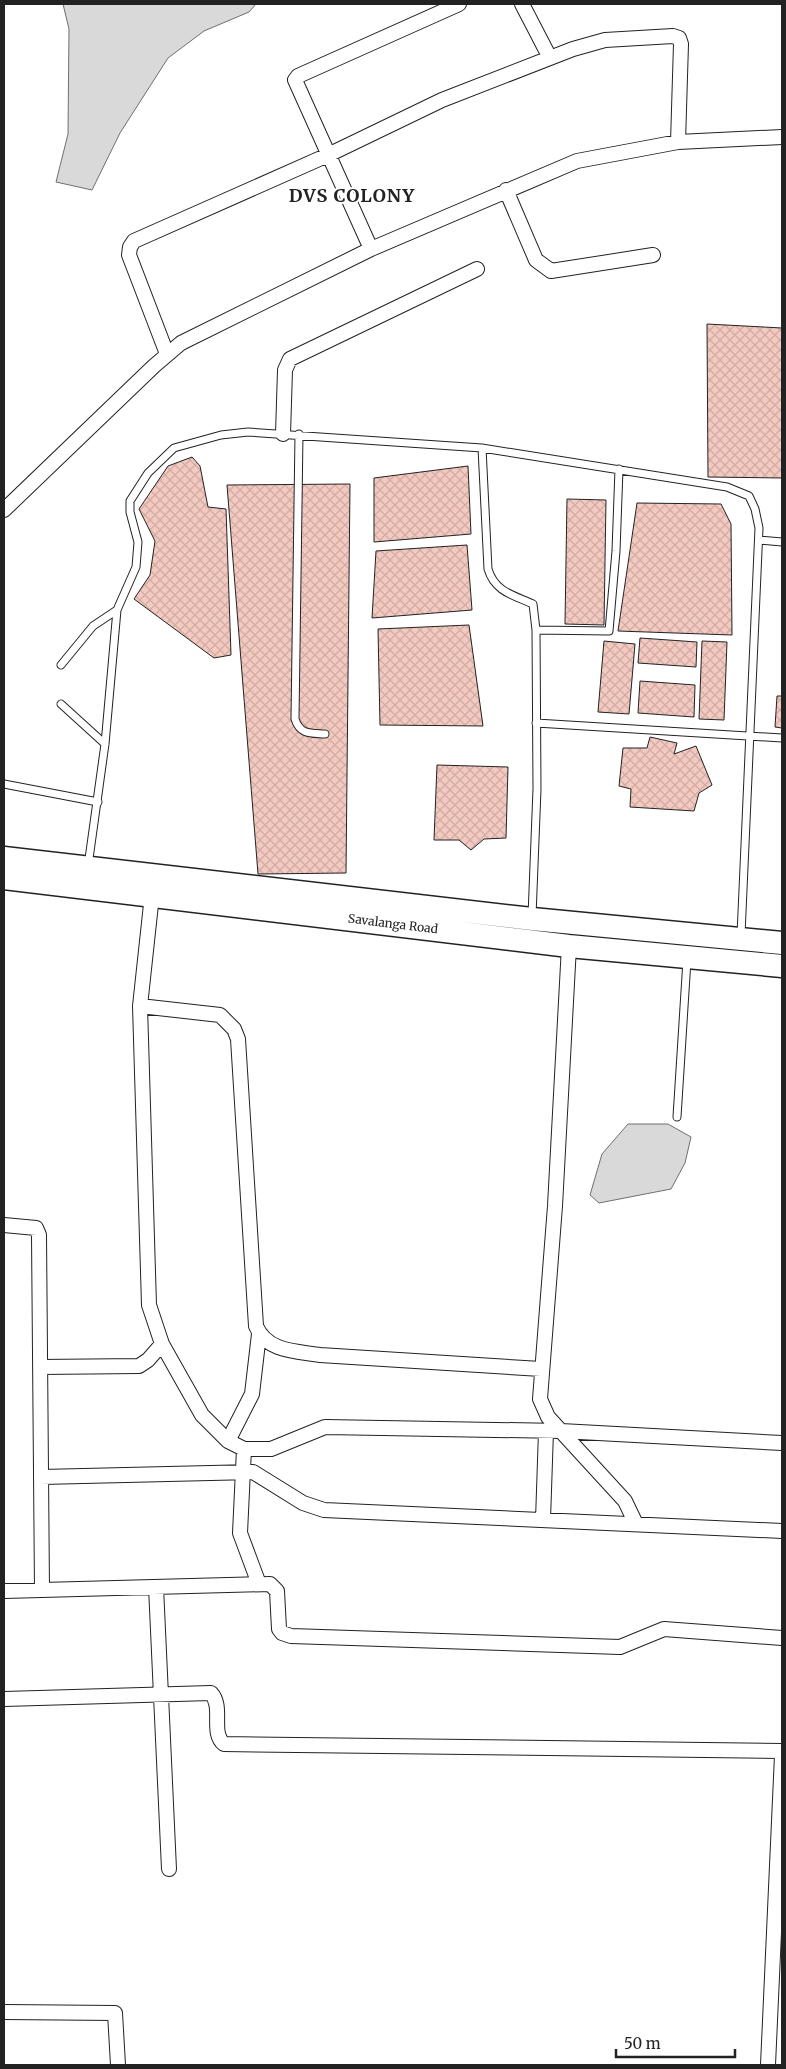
<svg xmlns="http://www.w3.org/2000/svg" width="786" height="2069" viewBox="0 0 786 2069" font-family="Merriweather,serif">
<style>
.water{fill:#d9d9d9;stroke:#6f6f6f}
.building{fill:url(#building-cross-hatch);stroke:#222}
.lines{fill:none;stroke-linecap:round;stroke-linejoin:round}
.lane-casing{stroke:#222;stroke-width:9}
.street-casing{stroke:#222;stroke-width:16}
.primary-casing{stroke:#222;stroke-width:25}
.lane{stroke:#fff;stroke-width:7}
.street{stroke:#fff;stroke-width:14}
.primary{stroke:#fff;stroke-width:22}
.labels{text-anchor:middle;stroke-width:4;stroke-linejoin:round;paint-order:stroke}
.street-label{font-size:12px;fill:#222;stroke:#fff}
.district-label{font-size:18px;font-weight:bold;letter-spacing:1px;fill:#222;stroke:#fff}
</style>
<defs>
<pattern id="building-cross-hatch" width="8" height="8" patternUnits="userSpaceOnUse" patternTransform="scale(1.25)"><rect width="8" height="8" fill="#f3c9c0"/><path d="M0 0l8 8M0 8l8-8" fill="none" stroke="#d0aca5"/></pattern>
</defs>
<rect width="100%" height="100%" fill="#fff"/>
<path class="water" d="M63 4H256L249 12 204 31 168 58 120 133 92 190 56 182 68 134 69 29Z
M628 1124H668L691 1137 685 1163 671 1189 599 1203 590 1195 602 1154Z"/>
<path class="building" d="M707 324 782 328V478L708 477Z
M192 457 200 466 208 507 226 509 231 655 214 658 134 599 150 575 155 541 139 509 168 466Z
M468 466 471 534 374 542V478Z
M350 484 346 873 258 874 227 485Z
M567 499 606 500 604 625 565 624Z
M637 503 721 504 731 524 732 635 618 631Z
M467 545 472 610 372 618 376 551Z
M469 625 483 726 380 725 378 629Z
M640 638 697 642 696 667 638 663Z
M604 641 635 644 629 714 598 712Z
M702 641 727 642 724 720 699 719Z
M640 681 695 685 694 717 638 713Z
M777 696H782V728L775 727Z
M650 737 677 743 674 754 696 746 712 785 699 793 694 811 630 807 631 789 619 786 623 748H647Z
M437 765 508 767 506 838 484 839 471 850 459 840H434Z"/>
<g class="lines">
<defs>
<path id="lane" d="M299 434 295 719C300 735 311 733 325 734
M759 540 782 542
M536 630 609 631 616 551 619 469
M61 665 93 626 117 610
M61 704 105 744
M536 723 782 738
M4 784 98 802
M88 866 105 744 117 610 136 567 138 542 130 512V501L148 473 174 448 221 435 248 432 482 448
M532 916 537 789 536 630 533 604C513 595 495 592 488 569L482 448 727 487 749 496 755 509 759 528 741 935
M677 1117 687 960"/>
<path id="street" d="M522 4 550 58
M506 190 536 260 551 271 653 255
M371 249 295 80 298 76 459 4
M167 354 129 255 130 247 134 241 328 155 442 100 573 49 605 40 673 36 679 38 681 44 678 142
M283 434 285 370 290 359 477 269
M4 510 154 366 181 343 371 249 577 161 678 142 782 137
M152 895 140 1006 149 1305 162 1344 202 1415 228 1441 244 1449H271L325 1427 561 1431 782 1443
M569 946 555 1206 540 1399 548 1417 625 1501 636 1524
M140 1006 220 1015 234 1029 238 1039 256 1326C267 1352 296 1351 320 1355L541 1369
M4 1225 36 1228 39 1235 42 1590
M40 1367 139 1366 148 1360 162 1344
M228 1441 252 1394 259 1334
M244 1449 240 1533 259 1584
M41 1477 253 1472 303 1503 324 1510 782 1531
M543 1520 546 1431
M156 1587 169 1869
M4 1591 270 1584 277 1591 279 1629 282 1633 291 1636 620 1647 664 1629 782 1638
M4 1699 211 1693C224 1707 210 1733 224 1744L782 1751
M4 2012 115 2013 118 2065
M768 2065 782 1755"/>
<path id="primary" d="M4 858 532 919 782 943
M4 878 569 946 782 966"/>
</defs>
<use href="#lane" class="lane-casing"/>
<use href="#street" class="street-casing"/>
<use href="#primary" class="primary-casing"/>
<use href="#lane" class="lane"/>
<use href="#street" class="street"/>
<use href="#primary" class="primary"/>
</g>
<g class="labels">
<g class="street-label">
<text transform="translate(393 924) rotate(7)" y="4">Savalanga Road</text>
</g>
<g class="district-label">
<text x="352" y="202">DVS COLONY</text>
</g>
</g>
<rect width="786" height="2069" fill="none" stroke="#222222" stroke-width="10"/>
<path d="M616 2049v8h119v-8" fill="none" stroke="#222222" stroke-width="2.5"/>
<text x="624" y="2049" font-size="15" fill="#222222" stroke="#ffffff" stroke-width="4" paint-order="stroke">50 m</text>
</svg>
